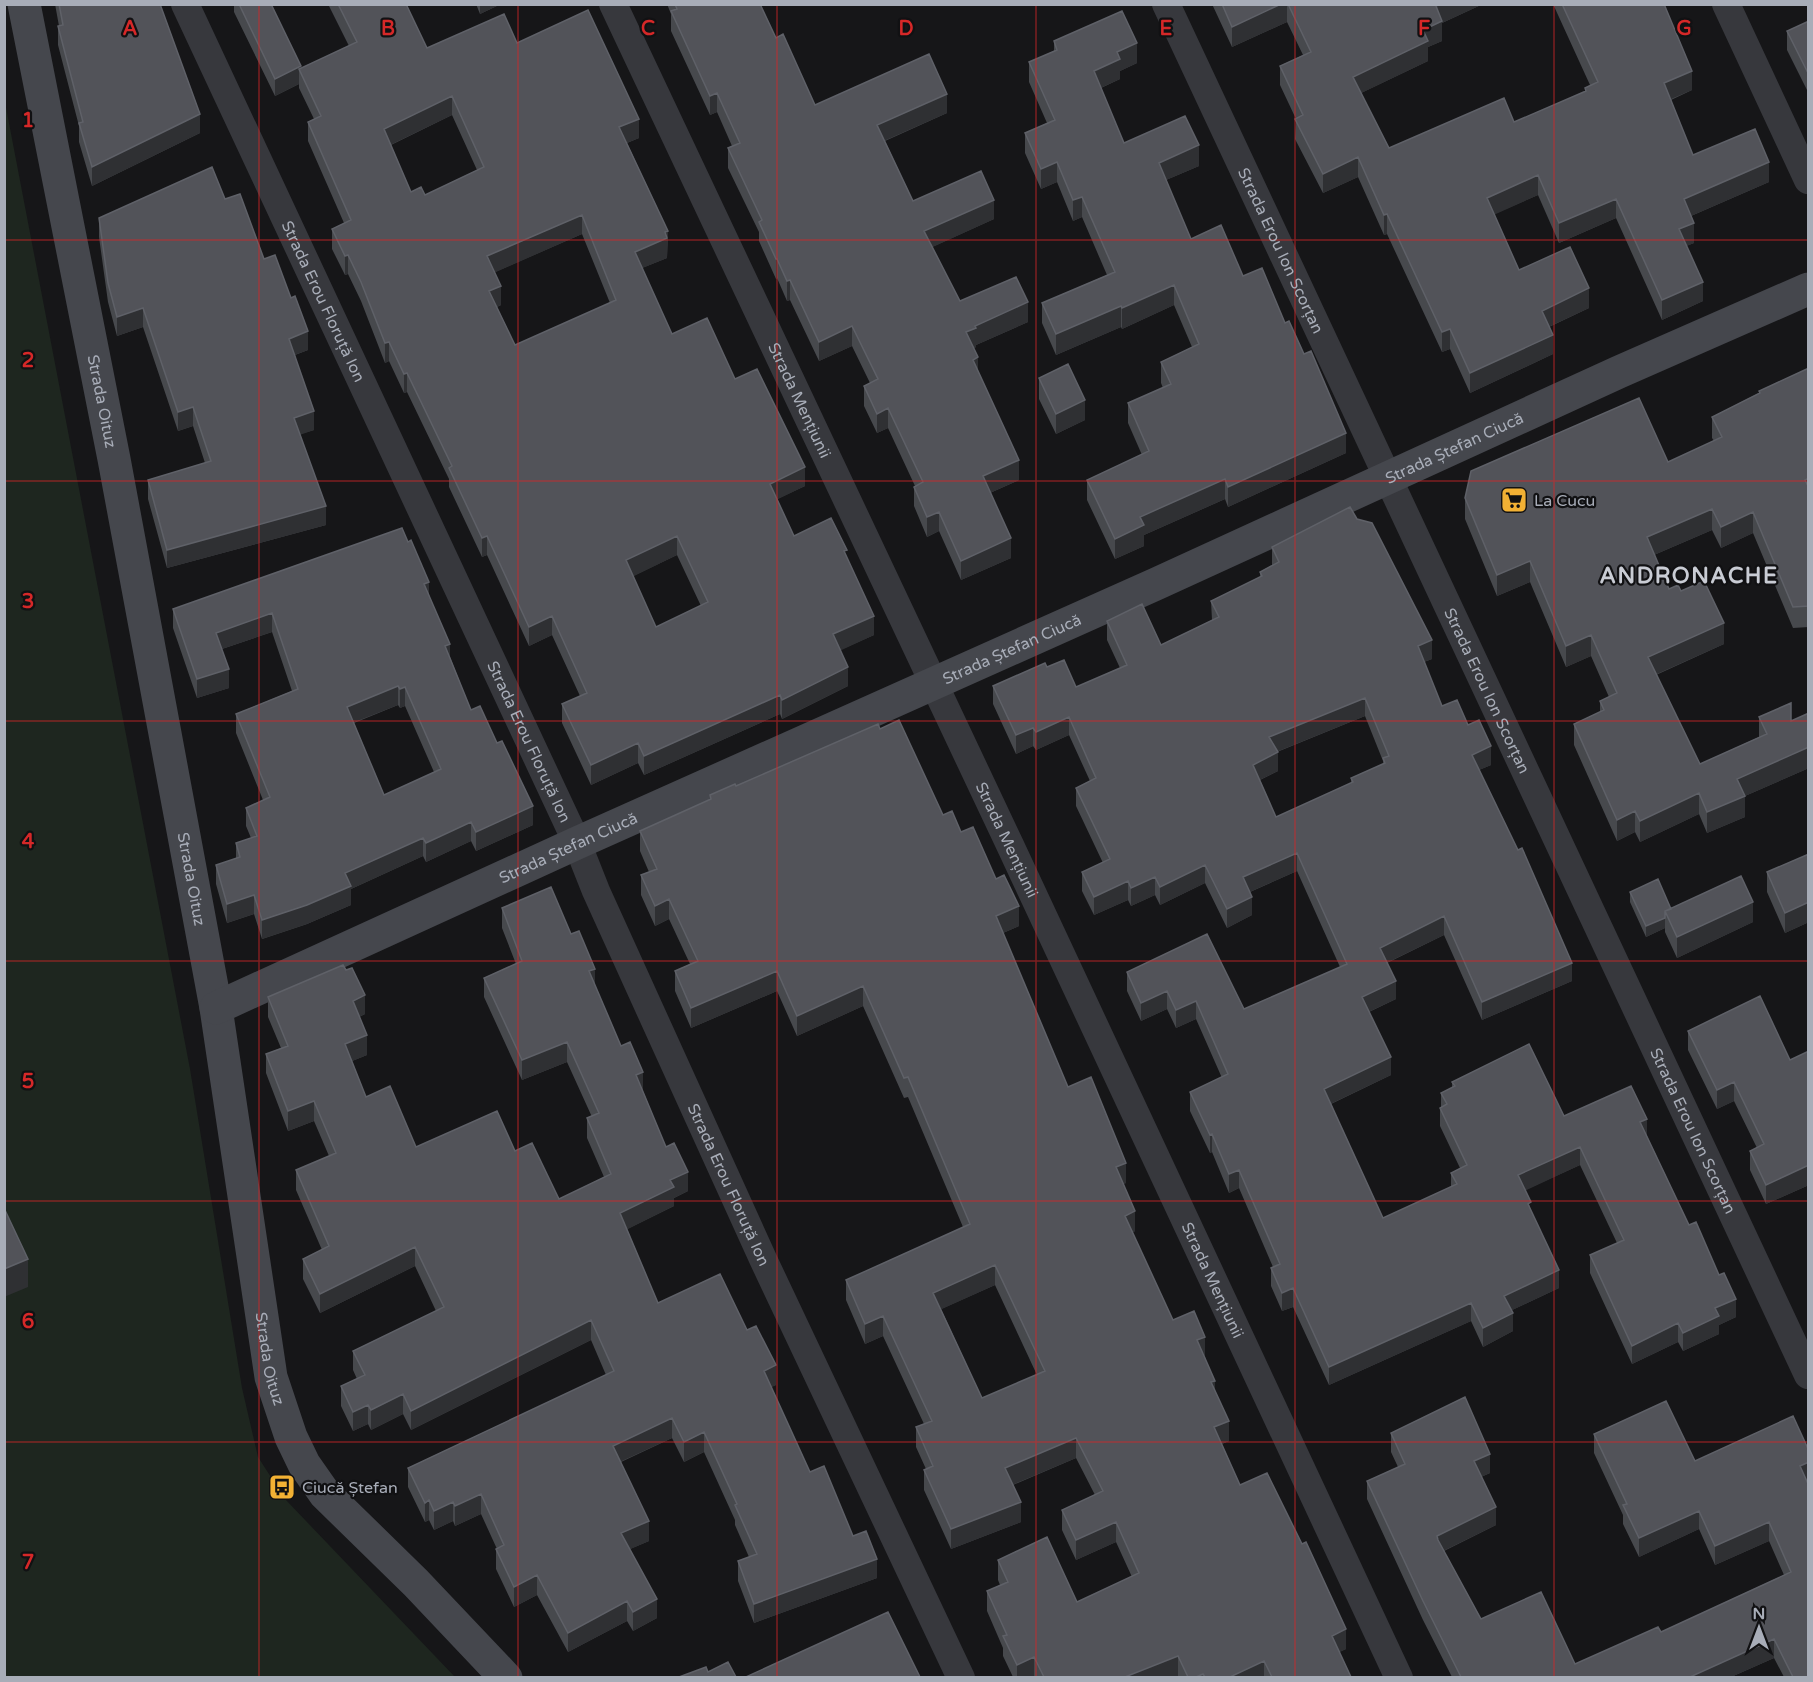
<svg xmlns="http://www.w3.org/2000/svg" width="1813" height="1682" viewBox="0 0 1813 1682" font-family="'Varela Round',sans-serif">
<style>
.green{fill:#1e261f}
.lines{fill:none;stroke-linecap:round;stroke-linejoin:round}
.street{stroke:#37383d;stroke-width:28}
.secondary{stroke:#45474d;stroke-width:33}
.wall{fill:#47494d;fill-rule:evenodd}
.shaded-wall{fill:#2f3033}
.building{fill:#525359;stroke:#5f6168;stroke-width:1.5;fill-rule:evenodd}
.grid{fill:none;stroke:#d62828;stroke-width:1.5;stroke-opacity:0.55}
.labels{text-anchor:middle;stroke-width:4.5;stroke-linejoin:round;paint-order:stroke}
.street-label{font-size:16px;fill:#a8adb8;stroke:#111113}
.poi-label{font-size:16px;fill:#a8adb8;stroke:#111113;text-anchor:start}
.district-label{font-size:22px;font-weight:bold;letter-spacing:1.5px;fill:#c9ccd4;stroke:#111113}
.grid-label{font-size:20px;text-anchor:middle;font-weight:bold;fill:#d62828;stroke:#111113;stroke-width:4.5;stroke-linejoin:round;paint-order:stroke}
</style>
<rect width="100%" height="100%" fill="#161618"/>
<path class="green" d="M4 97 190 1069 242 1388 258 1457 285 1499 455 1677H5Z"/>
<g class="lines">
<g class="street">
<path id="s1" d="M185 4 577 843 596 891 763 1259 961 1678"/>
<path id="s2" d="M613 4 1010 845 1399 1678"/>
<path id="s3" d="M1166 4 1808 1375"/>
<path d="M1726 4 1808 180"/>
</g>
<g class="secondary">
<path id="s4" d="M24 4 114 459 216 1008 271 1377 291 1437 304 1464 325 1494 416 1583 506 1678"/>
<path id="s5" d="M216 1008 577 843 1156 584 1619 372 1808 289"/>
</g>
</g>
<path class="wall" d="M55 4H160L200 133 92 186 79 142V126L58 45V26H59Z
M234 4H271L301 68 349 46 328 4H406L427 48 517 43 639 138 627 143 668 231 667 258 642 268 672 334 735 379 805 486 777 499 794 536 847 558 874 635 840 650 848 686 782 719 780 714 644 775 638 763 591 785 562 723V704L580 696 552 635 529 646 487 555 482 557 449 487V479L407 392 404 393 389 361 385 363 361 301 348 274 345 275 332 249V229L344 223 308 141V122L314 119 299 88V84L275 96 234 12ZM452 115 477 170 425 195 411 192 391 145ZM582 234 610 303 515 345 497 307 501 305 495 272ZM677 555 701 606 656 627 633 576Z
M476 4H501L480 14Z
M667 4H760L776 38 815 105 947 113 885 141 913 201 994 219 932 247 960 301 1028 322 976 345V347L974 348 978 371 1019 480 990 493 1011 558 961 580 939 531 927 537 914 506V487L915 486 888 428 877 433 864 406V386L870 383 852 346 819 361 790 300 787 301 777 278 776 279 759 241V232L728 168V148L732 146 717 112 710 115 671 31V14Z
M1212 4H1483L1442 23V41L1428 47V61L1361 93 1389 148 1514 122 1585 92V88L1590 85 1553 4H1664L1692 90 1671 100 1693 155 1769 182 1691 216 1694 243 1686 246 1703 301 1662 320 1616 218 1559 243 1538 195 1494 214 1519 270 1589 308 1549 327 1553 354 1470 393 1450 349 1442 352 1387 234 1384 235 1358 177 1323 193 1295 139 1296 119 1280 85V66L1303 55 1287 22 1232 47Z
M1809 21V94L1787 50V31Z
M1054 41 1137 63 1120 71V79L1101 88 1124 143 1199 166 1166 180 1191 239 1243 276 1285 323 1346 453 1228 507 1225 499 1144 535V546L1115 559 1087 500V480L1142 455 1128 423V403L1163 388 1161 383V362L1192 347 1174 305 1122 329 1121 327 1056 355 1042 323V303L1107 275 1082 217 1073 221 1057 182 1041 189 1025 153V133L1047 123 1029 82V62L1054 51Z
M225 199 264 259 308 350 295 355 314 430 300 434 326 525 167 568 148 499V480L205 463 193 426 178 431 143 327 117 336 108 302 99 237V218Z
M1809 368V627L1793 628 1753 533 1721 548 1712 530 1654 555 1669 589 1681 591 1724 644 1656 675 1700 764 1759 737V717L1791 721 1809 713V768L1745 796V817L1707 833 1699 814 1640 842 1635 832 1617 841 1574 745V724L1600 712V701L1609 697 1591 656 1566 667 1530 582 1497 596 1465 519V498L1668 462 1714 441 1712 438V417L1759 393V391Z
M1039 378 1085 420 1056 434 1039 399Z
M1272 547 1432 659 1424 662 1442 706 1468 725 1491 765 1479 770 1572 981 1482 1020 1444 935 1387 963 1396 999 1369 1012 1391 1075 1331 1104 1383 1218 1451 1187V1173L1460 1168 1440 1126V1108L1441 1107V1093L1452 1088V1082L1564 1116 1647 1136 1689 1225 1736 1317 1719 1325V1334L1683 1351 1678 1342 1632 1364 1590 1273V1255L1617 1243 1580 1165 1525 1190 1531 1211 1559 1288 1512 1310 1513 1331 1483 1347 1471 1321 1329 1385 1293 1307 1282 1311 1271 1286V1268L1273 1267 1239 1188 1229 1193 1212 1152 1210 1153 1190 1111V1092L1222 1078 1196 1019 1176 1028 1167 1009 1141 1021 1127 991V972L1244 1009 1340 967 1297 871 1250 892 1252 915 1227 928 1205 883 1160 905 1155 895 1131 906 1128 900 1094 915 1082 891V872L1103 863 1076 806V788L1090 781 1069 735 1036 750 1033 746 1016 754 993 704V686L1047 667 1076 687 1120 668 1107 640V621L1161 645 1212 620 1211 601 1260 577V572L1272 565ZM1365 716 1383 761V764L1351 778V783L1276 817 1260 780 1278 771 1277 752Z
M429 595 450 657 471 710 533 825 476 851 471 841 426 862 423 856 351 889V905L307 924 262 939 254 914 227 923 216 884V865L236 859V843L251 838 246 826V808L263 800 236 733V714L292 691 272 632 222 649 229 688 197 698 173 628V609ZM398 705 400 708 405 706 434 772 384 795 354 723Z
M880 729 943 815 961 832 996 879 1019 926 1003 933 1068 1087 1126 1183 1123 1184 1135 1231 1132 1233 1173 1320 1205 1357 1229 1441 1222 1444 1240 1485 1346 1649 1339 1652 1351 1677H1179L1178 1676 1174 1677H1013L1003 1656V1648L987 1611V1591L1000 1585 998 1580V1560L1077 1602 1132 1577 1116 1542 1076 1560 1062 1530V1510L1095 1495 1076 1458 1013 1485 1021 1522 951 1549 924 1490V1470L926 1469 916 1447V1427L924 1424 883 1336 865 1344 846 1300V1280L963 1227 908 1097 904 1098 863 1006 797 1036 777 991 691 1028 675 991V971L690 964 669 919 655 926 641 895V875L649 872 640 851V831L710 800V795ZM995 1285 1037 1375 982 1398 941 1309Z
M1809 854V922L1785 933 1767 892V872Z
M1630 892 1671 909 1753 922 1677 958 1665 932V928L1646 937 1630 902Z
M502 908 571 934 595 985 621 1046 643 1091 666 1147 688 1191 674 1198V1206L627 1229 658 1303 747 1330 776 1385 771 1387 810 1472 853 1536 877 1578 754 1623 738 1581V1561L749 1557 735 1525V1520L704 1452 684 1462 672 1438 621 1462 649 1541 630 1549 657 1618 633 1631 627 1621 568 1652 537 1595 514 1607 496 1569V1549H497L481 1514 455 1526 453 1521 434 1530 429 1520 425 1522 408 1487V1468L606 1375 591 1340 411 1430 403 1414 371 1430 368 1424 353 1431 341 1406V1386L357 1379 353 1370V1351L436 1311 415 1266 320 1313 303 1279V1259L322 1250 296 1190V1170L329 1156 314 1121 288 1131 266 1073V1054L281 1048 268 1017V997L346 970 365 1014 359 1017 367 1055 352 1061 366 1097 416 1147 515 1151 559 1199 604 1177 587 1138V1118L592 1117 567 1062 522 1080 484 997V978L516 964 502 928Z
M1688 1031 1790 1060 1809 1051V1185L1766 1204 1750 1170V1151L1757 1148 1734 1101 1717 1109 1688 1050Z
M1391 1433 1490 1473 1481 1477 1496 1525 1444 1551 1481 1619 1575 1664 1661 1632 1784 1575 1769 1541 1715 1565 1699 1529 1639 1557 1623 1524V1515L1594 1453V1434L1695 1461 1809 1451V1481H1807L1809 1677H1784L1774 1658 1731 1677H1452L1423 1620 1367 1499V1481L1398 1467 1391 1452Z"/>
<path class="shaded-wall" d="M480 4H501L480 14Z
M1281 4H1287V22L1232 47V27Z
M1440 4H1483L1442 23V41L1428 47V61L1353 97V77L1423 30 1436 6Z
M1137 43V63L1120 71V79L1094 91V71L1117 52Z
M301 66V71L299 69V84L275 96V79Z
M1692 71V90L1664 102V83Z
M717 93V112L710 115V96Z
M947 94V113L877 144V125Z
M452 96V115L384 148V129Z
M200 114V133L92 186V167Z
M639 119V138L619 146V127Z
M1199 145V166L1159 183V163Z
M1358 157V177L1323 193V174Z
M1057 162V182L1041 189V169Z
M1769 162V182L1684 219V199Z
M1538 175V195L1487 218V198Z
M1082 197V217L1073 221V200Z
M1616 199V218L1559 243V223Z
M994 200V219L924 251V231Z
M1387 214V234L1384 235V215Z
M582 215V234L487 276V256Z
M1694 223V243L1679 249V229Z
M668 231 667 258 635 271V252Z
M348 255V274L345 275V256Z
M776 259H777V278L776 279Z
M790 280V300L787 301V281Z
M1703 282V301L1662 320V300Z
M1174 285V305L1122 329V308Z
M501 286V305L489 310V291Z
M1589 288V308L1542 330V311Z
M1028 302V322L976 345V347L966 352V332L975 326Z
M1121 306V327L1056 355V334Z
M143 308V327L117 336V317Z
M852 326V346L819 361V342Z
M1450 329V349L1442 352V332Z
M308 331V350L289 357V339Z
M1553 335V354L1470 393V373Z
M389 342V361L385 363V343Z
M978 357V377L973 360Z
M407 373V392L404 393V374Z
M1085 400V420L1056 434V414Z
M193 407V426L178 431V412Z
M888 408V428L877 433V414Z
M314 411V430L294 437V418Z
M1346 433V453L1228 507V487Z
M1019 460V480L983 496V476Z
M805 467V486L770 503V484Z
M1809 478V499L1805 480Z
M1225 479V499L1144 535V546L1115 559V539L1140 517Z
M326 506V525L167 568V550Z
M1712 509V530L1647 558V537Z
M939 512V531L927 537V517Z
M1753 512V533L1721 548V527Z
M487 536V555L482 557V538Z
M677 536V555L626 580V560Z
M1011 538V558L961 580V561Z
M1530 561V582L1497 596V575Z
M429 582V601L424 584Z
M272 613V632L216 651V633Z
M552 616V635L529 646V627Z
M874 616V635L833 654V634Z
M1724 623V644L1648 678V657Z
M1591 635V656L1566 667V646Z
M1432 640V659L1418 664V646Z
M450 644V663L445 646Z
M848 667V686L782 719V700Z
M229 669V688L197 698V679Z
M398 686V705L347 725V707Z
M405 687V706L400 708V689Z
M780 695V714L644 775V756Z
M1365 698V716L1269 755V737Z
M1069 717V735L1036 750V732Z
M1033 728V746L1016 754V735Z
M638 743V763L591 785V765Z
M1491 746V765L1472 773V755Z
M1809 747V768L1745 796V817L1707 833V812L1737 779Z
M1278 752V771L1253 783V765Z
M1699 793V814L1640 842V821Z
M533 806V825L476 851V832Z
M1635 811V832L1617 841V820Z
M471 822V841L426 862V843Z
M423 838V856L351 889V905L307 924 262 939V920L345 873Z
M1297 853V871L1243 895V877Z
M1205 865V883L1160 905V887Z
M1155 877V895L1131 906V888Z
M1128 881V900L1094 915V897Z
M254 895V914L227 923V904Z
M1252 897V915L1227 928V909Z
M669 899V919L655 926V906Z
M1753 902V922L1677 958V937Z
M1809 902V922L1785 933V913Z
M1019 906V926L996 936V916Z
M1444 916V935L1380 966V948Z
M1665 918V928L1646 937V926Z
M1572 963V981L1482 1020V1002Z
M595 969V988L589 971Z
M777 971V991L691 1028V1008Z
M1396 981V999L1362 1015V997Z
M863 986V1006L797 1036V1016Z
M1167 991V1009L1141 1021V1003Z
M365 995V1014L353 1020V1001Z
M1196 1001V1019L1176 1028V1010Z
M367 1035V1055L345 1064V1044Z
M567 1042V1062L522 1080V1060Z
M1391 1057V1075L1324 1107V1089Z
M643 1072V1091L636 1075Z
M1734 1082V1101L1717 1109V1090Z
M314 1101V1121L288 1131V1111Z
M1647 1119V1137L1640 1122Z
M1212 1134V1152L1210 1153V1135Z
M1580 1147V1165L1518 1194V1175Z
M1126 1163V1183L1116 1187V1167Z
M1809 1165V1185L1766 1204V1185Z
M1239 1170V1188L1229 1193V1174Z
M688 1172V1191L674 1198V1206L620 1233V1213L670 1180Z
M1135 1211V1231L1125 1236V1216Z
M415 1247V1266L320 1313V1294Z
M28 1259V1287L4 1297V1269Z
M995 1265V1285L933 1313V1293Z
M1559 1270V1288L1504 1314V1296Z
M1293 1288V1307L1282 1311V1293Z
M1736 1299V1317L1719 1325V1334L1683 1351V1333L1715 1308Z
M1471 1303V1321L1329 1385V1367Z
M1513 1313V1331L1483 1347V1328Z
M883 1316V1336L865 1344V1324Z
M591 1320V1340L411 1430V1411Z
M1678 1323V1342L1632 1364V1346Z
M1205 1337V1357L1197 1340Z
M776 1365V1385L764 1391V1371Z
M1215 1381V1401L1211 1382Z
M403 1394V1414L371 1430V1410Z
M368 1405V1424L353 1431V1412Z
M672 1418V1438L613 1465V1446Z
M1229 1421V1441L1214 1447V1427Z
M704 1432V1452L684 1462V1442Z
M1076 1438V1458L1005 1488V1468Z
M1490 1454V1473L1474 1480V1461Z
M1809 1462V1481L1800 1485V1466Z
M481 1494V1514L455 1526V1506Z
M429 1500V1520L425 1522V1503Z
M453 1502V1521L434 1530V1511Z
M1021 1502V1522L951 1549V1529Z
M1496 1507V1525L1437 1554V1536Z
M1699 1511V1529L1639 1557V1538Z
M649 1521V1541L621 1553V1533Z
M1116 1522V1542L1076 1560V1540Z
M1769 1522V1541L1715 1565V1546Z
M877 1559V1578L754 1623V1604Z
M537 1575V1595L514 1607V1587Z
M657 1599V1618L633 1631V1612Z
M627 1601V1621L568 1652V1633Z
M1346 1629V1649L1332 1656V1636Z
M1774 1639V1658L1731 1677H1690Z
M1178 1656V1676L1174 1677H1124Z
M1034 1657V1677H1017V1665Z
M1264 1661V1677H1230Z"/>
<path class="building" d="M59 4H160L200 114 92 167 79 123 83 122 58 26 63 25Z
M239 4H271L301 66 275 79Z
M338 4H406L427 48 504 14 517 43 588 10 639 119 619 127 668 231 665 232 667 238 635 252 672 334 707 318 735 379 757 369 805 467 770 484 794 536 831 518 847 550 844 551 874 616 833 634 848 667 782 700 780 695 644 756 638 743 591 765 562 704 587 693 552 616 529 627 487 536 482 538 449 468 452 466 407 373 404 374 389 342 385 343 361 282 348 255 345 256 332 229 351 220 308 122 321 116 299 69 357 42ZM452 96 484 167 425 195 421 187 411 192 384 129ZM582 215 616 300 515 345 489 291 501 286 487 256ZM677 536 708 602 656 627 626 560Z
M675 4H760L776 38 783 34 815 105 929 54 947 94 877 125 913 201 981 171 994 200 924 231 960 301 1016 277 1028 302 975 326 976 328 966 332 978 357 973 360 1019 460 983 476 1011 538 961 561 939 512 927 517 914 487 923 482 888 408 877 414 864 386 878 379 852 326 819 342 790 280 787 281 777 259H776L759 222 762 220 728 148 740 143 717 93 710 96 671 11 677 9Z
M1222 4H1281L1232 27Z
M1288 4H1440L1436 6 1442 21 1423 30 1428 41 1353 77 1389 148 1504 98 1514 122 1586 91 1585 88 1598 82 1562 4H1664L1692 71 1664 83 1693 155 1755 129 1769 162 1684 199 1694 223 1679 229 1703 282 1662 300 1616 199 1559 223 1538 175 1487 198 1519 270 1570 247 1589 288 1542 311 1553 335 1470 373 1450 329 1442 332 1387 214 1384 215 1358 157 1323 174 1295 119 1303 115 1280 66 1311 52Z
M1122 11 1137 43 1117 52 1120 59 1094 71 1124 143 1185 116 1199 145 1159 163 1191 239 1221 225 1243 276 1262 268 1285 323 1289 321 1304 354 1311 351 1346 433 1228 487 1225 479 1140 517 1144 525 1115 539 1087 480 1149 451 1128 403 1171 384 1161 362 1199 344 1174 285 1122 308 1121 306 1056 334 1042 303 1115 272 1082 197 1073 200 1057 162 1041 169 1025 133 1055 120 1029 62 1057 50 1054 41Z
M1809 21V75L1787 31Z
M212 167 225 199 240 194 264 259 275 255 291 298 295 296 308 331 289 339 314 411 294 418 326 506 167 550 148 480 211 461 193 407 178 412 143 308 117 317 108 283 99 218Z
M1068 364 1085 400 1056 414 1039 378Z
M1809 368V478L1805 480 1809 488V606L1793 607 1753 512 1721 527 1712 509 1647 537 1669 589 1678 585 1681 591 1704 581 1724 623 1648 657 1700 764 1767 734 1759 717 1791 703V721L1809 713V747L1737 779 1745 796 1707 812 1699 793 1640 821 1635 811 1617 820 1574 724 1604 710 1600 701 1617 693 1591 635 1566 646 1530 561 1497 575 1465 498 1471 471 1639 398 1668 462 1722 437 1712 417 1760 393 1759 391Z
M1350 507 1357 519 1372 523 1432 640 1418 646 1442 706 1457 700 1468 725 1479 720 1491 746 1472 755 1518 850 1522 848 1572 963 1482 1002 1444 916 1380 948 1396 981 1362 997 1391 1057 1324 1089 1383 1218 1457 1184 1451 1173 1467 1165 1440 1108 1447 1104 1441 1093 1455 1086 1452 1082 1529 1044 1564 1116 1631 1086 1647 1119 1640 1122 1689 1225 1696 1222 1719 1275 1724 1273 1736 1299 1715 1308 1719 1316 1683 1333 1678 1323 1632 1346 1590 1255 1624 1240 1580 1147 1518 1175 1531 1202 1528 1204 1559 1270 1504 1296 1513 1313 1483 1328 1471 1303 1329 1367 1293 1288 1282 1293 1271 1268 1280 1264 1239 1170 1229 1174 1212 1134 1210 1135 1190 1092 1228 1074 1196 1001 1176 1010 1167 991 1141 1003 1127 972 1207 934 1244 1009 1347 964 1297 853 1243 877 1252 897 1227 909 1205 865 1160 887 1155 877 1131 888 1128 881 1094 897 1082 872 1110 859 1076 788 1096 778 1069 717 1036 732 1033 728 1016 735 993 686 1045 663 1047 667 1064 660 1076 687 1127 665 1107 621 1142 604 1161 645 1219 617 1211 601 1262 576 1260 572 1279 562 1272 547ZM1365 698 1389 756 1383 758 1385 763 1351 778 1353 782 1276 817 1253 765 1278 752 1269 737Z
M402 528 408 542 411 540 429 582 424 584 450 644 445 646 471 710 480 706 497 743 502 741 533 806 476 832 471 822 426 843 423 838 345 873 351 886 307 905 262 920 254 895 227 904 216 865 240 857 236 843 257 836 246 808 270 797 236 714 298 689 272 613 216 633 229 669 197 679 173 609ZM398 686 400 689 405 687 441 769 384 795 347 707Z
M899 720 943 815 952 811 961 832 973 827 996 879 1004 875 1019 906 996 916 1068 1087 1091 1077 1126 1163 1116 1167 1135 1211 1125 1216 1173 1320 1194 1311 1205 1337 1197 1340 1215 1381 1211 1382 1229 1421 1214 1427 1240 1485 1267 1473 1302 1544 1306 1542 1346 1629 1332 1636 1351 1677H1272L1264 1661 1230 1677H1205L1203 1674 1196 1677H1188L1178 1656 1125 1677H1044L1034 1657 1017 1665 1003 1636 1007 1635 987 1591 1008 1582 998 1560 1047 1537 1077 1602 1139 1573 1116 1522 1076 1540 1062 1510 1103 1491 1076 1438 1005 1468 1021 1502 951 1529 924 1470 933 1466 916 1427 932 1421 883 1316 865 1324 846 1280 970 1224 908 1077 904 1078 863 986 797 1016 777 971 691 1008 675 971 698 961 669 899 655 906 641 875 657 869 640 831 711 799 710 795 735 784 736 786 878 724 880 729ZM995 1265 1045 1371 982 1398 933 1293Z
M1809 854V902L1785 913 1767 872Z
M1741 876 1753 902 1677 937 1665 911Z
M1658 879 1671 909 1665 911V918L1646 926 1630 892Z
M551 887 571 934 579 931 595 969 589 971 621 1046 630 1042 643 1072 636 1075 666 1147 674 1143 688 1172 670 1180 674 1187 620 1213 658 1303 720 1274 747 1330 756 1326 776 1365 764 1371 810 1472 824 1466 853 1536 866 1531 877 1559 754 1604 738 1561 757 1554 735 1505 737 1504 704 1432 684 1442 672 1418 613 1446 649 1521 621 1533 657 1599 633 1612 627 1601 568 1633 537 1575 514 1587 496 1549 504 1545 481 1494 455 1506 453 1502 434 1511 429 1500 425 1503 408 1468 614 1371 591 1320 411 1411 403 1394 371 1410 368 1405 353 1412 341 1386 365 1375 353 1351 444 1307 415 1247 320 1294 303 1259 329 1246 296 1170 336 1153 314 1101 288 1111 266 1054 288 1046 268 997 343 965 346 970 352 968 365 995 353 1001 367 1035 345 1044 366 1097 390 1086 416 1147 497 1111 515 1151 532 1143 559 1199 611 1174 587 1118 599 1113 567 1042 522 1060 484 978 522 961 502 908Z
M1760 996 1790 1060 1809 1051V1165L1766 1185 1750 1151 1764 1144 1734 1082 1717 1090 1688 1031Z
M4 1208 28 1259 4 1269Z
M1465 1397 1490 1454 1474 1461 1496 1507 1437 1536 1438 1540 1481 1619 1541 1592 1575 1664 1658 1627 1661 1632 1791 1572 1769 1522 1715 1546 1699 1511 1639 1538 1623 1505 1627 1504 1594 1434 1666 1401 1695 1461 1793 1416 1809 1451V1462L1800 1466 1809 1486V1677H1793L1774 1639 1690 1677H1461L1423 1601 1367 1481 1405 1464 1391 1433Z
M888 1612 920 1677H746Z
M728 1662 736 1677H679L706 1667 708 1672Z"/>
<path class="grid" d="M259 4V1678M518 4V1678M777 4V1678M1036 4V1678M1295 4V1678M1554 4V1678M4 240H1808M4 481H1808M4 721H1808M4 961H1808M4 1201H1808M4 1442H1808"/>
<defs>
<symbol id="supermarket-square" viewBox="-11 -11 22 22"><rect x="-9" y="-9" width="18" height="18" rx="4" fill="#f2b134" stroke="#111113"/><path d="M-6-5.5h2.5l.6 2H6L4.5 2H-2.5L-4.4-4H-6ZM-1.5 3.2a1.3 1.3 0 1 0 .1 0ZM3 3.2a1.3 1.3 0 1 0 .1 0Z" fill="#111"/></symbol>
<symbol id="bus-square" viewBox="-11 -11 22 22"><rect x="-9" y="-9" width="18" height="18" rx="4" fill="#f2b134" stroke="#111113"/><path d="M-5-6H5V4H4V6H2V4H-2V6H-4V4H-5ZM-3.5-4V0h7V-4ZM-3.5 1.2v1.5H-2V1.2ZM2 1.2v1.5H3.5V1.2Z" fill="#111"/></symbol>
</defs>
<g fill-rule="evenodd">
<use href="#supermarket-square" x="1499" y="485" width="30" height="30"/>
<use href="#bus-square" x="267" y="1472" width="30" height="30"/>
</g>
<g class="labels">
<g class="street-label">
<text dy="6" stroke="none"><textPath href="#s3" startOffset="272">Strada Erou Ion Scorțan</textPath></text>
<text dy="6" stroke="none"><textPath href="#s1" startOffset="328">Strada Erou Floruță Ion</textPath></text>
<text dy="6" stroke="none"><textPath href="#s2" startOffset="438">Strada Mențiunii</textPath></text>
<text dy="6" stroke="none"><textPath href="#s4" startOffset="405">Strada Oituz</textPath></text>
<text dy="6" stroke="none"><textPath href="#s5" startOffset="1359">Strada Ștefan Ciucă</textPath></text>
<text dy="6" stroke="none"><textPath href="#s5" startOffset="873">Strada Ștefan Ciucă</textPath></text>
<text dy="6" stroke="none"><textPath href="#s3" startOffset="758">Strada Erou Ion Scorțan</textPath></text>
<text dy="6" stroke="none"><textPath href="#s1" startOffset="814">Strada Erou Floruță Ion</textPath></text>
<text dy="6" stroke="none"><textPath href="#s2" startOffset="924">Strada Mențiunii</textPath></text>
<text dy="6" stroke="none"><textPath href="#s5" startOffset="387">Strada Ștefan Ciucă</textPath></text>
<text dy="6" stroke="none"><textPath href="#s4" startOffset="891">Strada Oituz</textPath></text>
<text dy="6" stroke="none"><textPath href="#s3" startOffset="1244">Strada Erou Ion Scorțan</textPath></text>
<text dy="6" stroke="none"><textPath href="#s1" startOffset="1300">Strada Erou Floruță Ion</textPath></text>
<text dy="6" stroke="none"><textPath href="#s2" startOffset="1410">Strada Mențiunii</textPath></text>
<text dy="6" stroke="none"><textPath href="#s4" startOffset="1377">Strada Oituz</textPath></text>
</g>
<g class="poi-label">
<text x="1534" y="506">La Cucu</text>
<text x="302" y="1493">Ciucă Ștefan</text>
</g>
<g class="district-label">
<text x="1689" y="583">ANDRONACHE</text>
</g>
</g>
<g class="grid-label">
<text x="130" y="35">A</text>
<text x="388" y="35">B</text>
<text x="648" y="35">C</text>
<text x="906" y="35">D</text>
<text x="1166" y="35">E</text>
<text x="1424" y="35">F</text>
<text x="1684" y="35">G</text>
<text x="28" y="127">1</text>
<text x="28" y="367">2</text>
<text x="28" y="608">3</text>
<text x="28" y="848">4</text>
<text x="28" y="1088">5</text>
<text x="28" y="1328">6</text>
<text x="28" y="1569">7</text>
</g>
<rect width="1813" height="1682" fill="none" stroke="#a8adb8" stroke-width="12"/>
<g transform="translate(1759 1628)" stroke="#111113" stroke-width="4.5" paint-order="stroke">
<path d="M0-4.5L10 22L0 15L-10 22Z" fill="#a8adb8"/>
<text y="-9" font-size="16" font-weight="bold" text-anchor="middle" fill="#a8adb8">N</text>
</g>
</svg>
